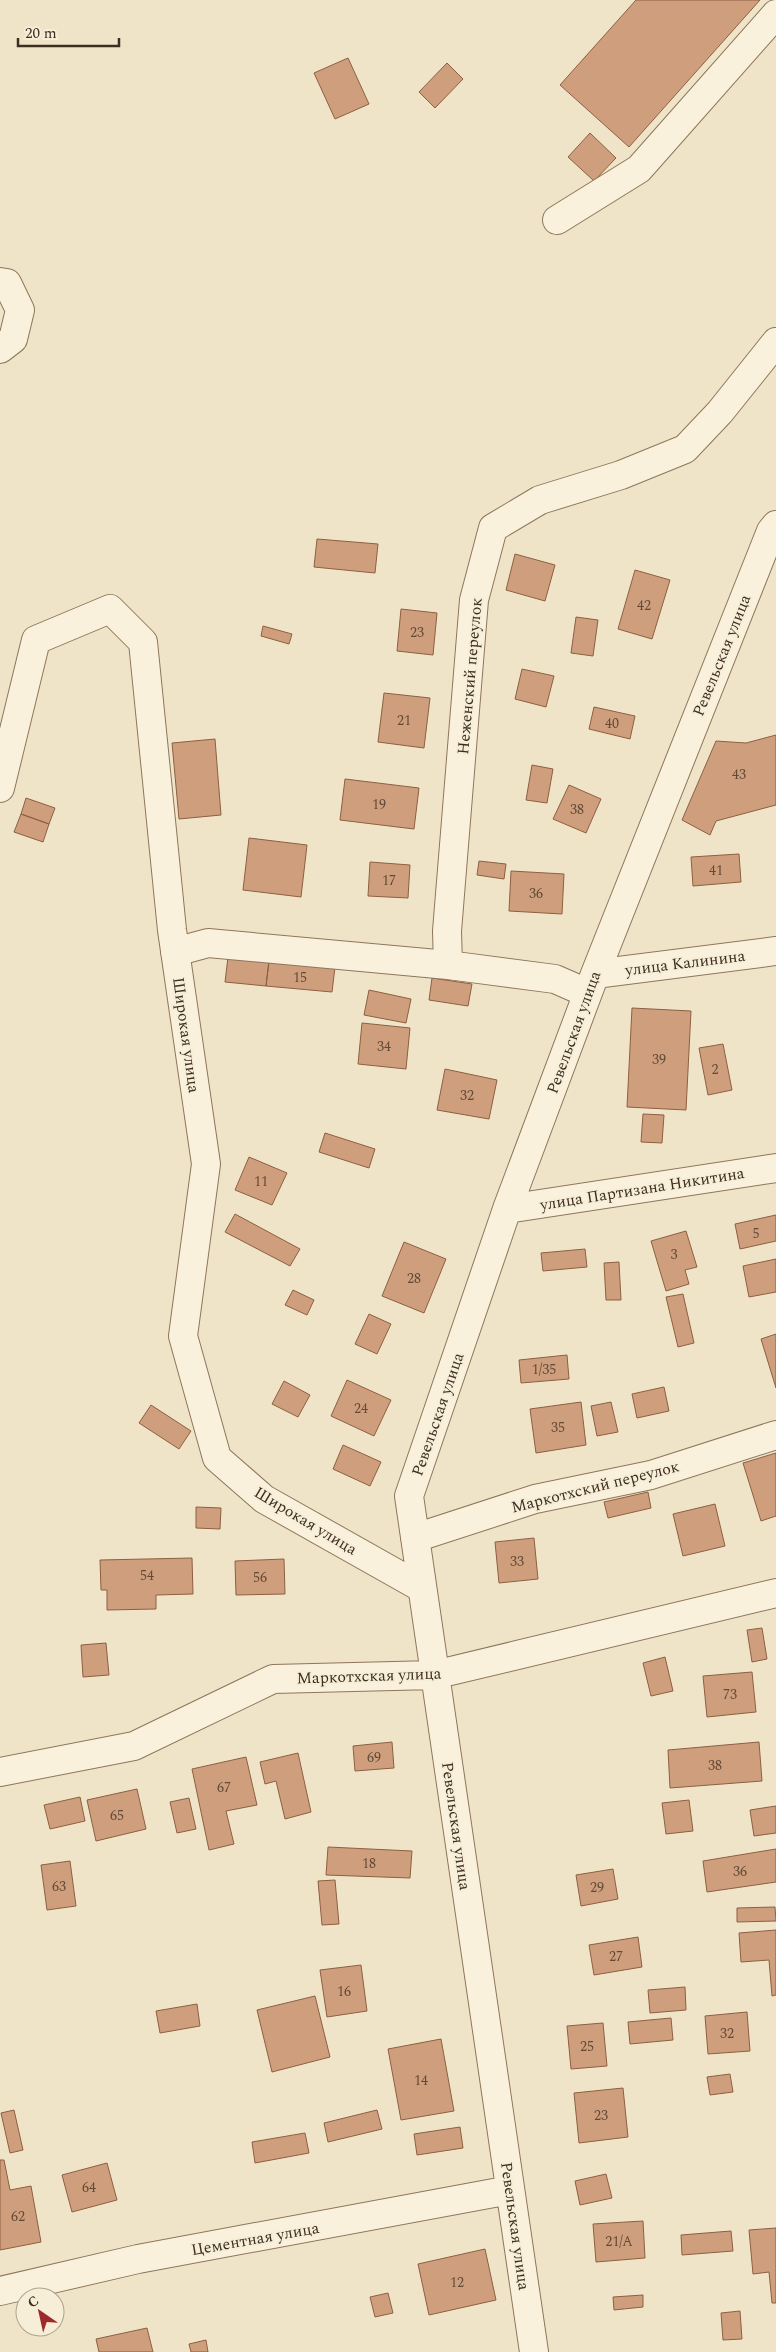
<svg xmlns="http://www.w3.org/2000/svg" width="776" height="2352" viewBox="0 0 776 2352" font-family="Spectral,serif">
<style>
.building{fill:#cf9f7d;stroke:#8d5f41}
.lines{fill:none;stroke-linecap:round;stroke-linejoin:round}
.minor-casing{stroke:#8d765c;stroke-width:30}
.minor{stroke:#faf1dc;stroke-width:28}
.labels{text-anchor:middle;stroke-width:4;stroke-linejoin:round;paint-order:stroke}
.number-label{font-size:14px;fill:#624a37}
.street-label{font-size:16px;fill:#3d2e20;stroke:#f7eed8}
</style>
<rect width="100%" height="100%" fill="#f0e4c8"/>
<path class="building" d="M636 0H760L629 147 560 85Z
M348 58 369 104 335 119 314 73Z
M447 63 463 79 435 108 419 92Z
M590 133 616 158 594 181 568 157Z
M317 539 378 544 375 573 314 567Z
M515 554 555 565 545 601 506 590Z
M635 570 670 580 652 639 618 629Z
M401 609 437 613 433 655 397 651Z
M576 617 598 620 593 656 571 653Z
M263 626 292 634 289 644 261 636Z
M522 669 554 676 546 707 515 699Z
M384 693 430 698 424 748 378 742Z
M594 707 635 716 630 739 589 729Z
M776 735V805L716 821 710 835 682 820 716 741 746 743Z
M215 739 221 815 179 819 172 743Z
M532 765 553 769 547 803 526 800Z
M345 779 419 788 414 829 340 820Z
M569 785 601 799 586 833 553 819Z
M26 798 55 808 49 824 21 814Z
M21 814 49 824 43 842 14 832Z
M249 838 307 845 301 897 243 890Z
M739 854 741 882 693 886 691 857Z
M479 861 506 864 504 879 477 875Z
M370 862 410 865 408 898 368 896Z
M511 871 564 874 562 914 509 911Z
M228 957 269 961 266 986 225 982Z
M269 961 335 967 332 992 266 986Z
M432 978 472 984 468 1006 429 1000Z
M369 990 411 999 406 1023 364 1015Z
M632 1008 691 1011 686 1110 627 1107Z
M362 1023 410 1028 406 1069 358 1064Z
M723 1044 732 1090 708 1095 699 1048Z
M445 1069 497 1080 489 1119 437 1110Z
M643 1114 664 1115 662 1143 641 1142Z
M325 1133 375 1149 369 1168 319 1152Z
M249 1157 287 1173 272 1205 235 1190Z
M235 1214 300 1249 290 1266 225 1232Z
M776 1215V1241L740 1249 735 1224Z
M686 1231 697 1267 685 1270 689 1284 666 1291 651 1241Z
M404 1242 446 1259 424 1313 382 1296Z
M585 1249 587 1267 543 1271 541 1253Z
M776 1259V1292L749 1297 743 1266Z
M619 1262 621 1300H606L604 1263Z
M293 1290 314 1300 307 1315 285 1305Z
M683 1294 694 1343 678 1347 666 1297Z
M369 1314 391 1324 377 1354 355 1344Z
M776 1334V1388L761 1339Z
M567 1355 569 1379 521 1383 519 1360Z
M347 1380 391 1400 374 1436 331 1416Z
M284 1381 310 1395 298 1417 272 1404Z
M664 1387 669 1411 637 1418 632 1394Z
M581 1402 586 1445 536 1453 530 1409Z
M611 1402 618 1432 597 1436 591 1406Z
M151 1405 191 1431 179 1449 139 1423Z
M343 1445 381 1462 370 1486 333 1469Z
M776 1453V1516L761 1521 743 1463Z
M648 1492 651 1508 608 1518 604 1502Z
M715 1504 725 1546 683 1556 673 1514Z
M196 1507 221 1508 220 1529 196 1528Z
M534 1538 538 1579 499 1583 495 1542Z
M192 1558 193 1594 156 1595V1609L107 1610V1590H101L100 1560Z
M284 1559 285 1594 236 1595 235 1561Z
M762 1628 767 1659 752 1662 747 1630Z
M106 1643 109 1675 83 1677 81 1645Z
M665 1657 673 1691 651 1696 643 1663Z
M752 1672 756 1712 707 1717 703 1676Z
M392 1742 394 1768 355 1771 353 1746Z
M759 1742 762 1781 670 1788 668 1750Z
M298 1753 311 1812 285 1819 276 1781 265 1784 260 1762Z
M246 1757 257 1805 226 1811 234 1844 209 1850 192 1769Z
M137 1789 146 1829 96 1841 87 1800Z
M80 1797 85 1821 50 1829 44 1805Z
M189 1798 196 1829 177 1833 170 1802Z
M689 1800 693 1831 666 1834 662 1803Z
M776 1806V1833L754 1836 750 1810Z
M328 1847 412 1851 410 1878 326 1875Z
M776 1849V1882L707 1892 703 1861Z
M70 1861 76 1906 47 1910 41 1865Z
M613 1869 618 1899 581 1906 576 1875Z
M335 1880 339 1924 322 1925 318 1881Z
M775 1907 776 1921 737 1922V1908Z
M776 1930V1995L772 1996 769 1960 741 1962 739 1933Z
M638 1937 642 1967 594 1975 589 1945Z
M361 1965 367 2011 327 2017 320 1970Z
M685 1987 686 2010 650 2013 648 1990Z
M315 1996 330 2057 272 2072 257 2010Z
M197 2004 200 2026 160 2033 156 2011Z
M747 2012 750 2051 708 2054 705 2016Z
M671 2018 673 2040 630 2044 628 2022Z
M603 2023 607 2066 571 2069 567 2026Z
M441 2039 454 2111 401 2120 388 2049Z
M730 2074 733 2092 710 2095 707 2077Z
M623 2088 628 2137 579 2143 574 2093Z
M14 2110 23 2150 10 2153 1 2113Z
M377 2110 382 2129 328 2142 324 2123Z
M460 2127 463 2148 417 2155 414 2134Z
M305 2133 309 2153 255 2163 252 2142Z
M0 2160H4L10 2190 31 2186 41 2242 0 2250Z
M107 2163 117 2200 72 2212 62 2175Z
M606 2174 612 2198 580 2205 575 2181Z
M643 2221 645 2258 596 2262 593 2224Z
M776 2228V2303H772L769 2272 753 2274 749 2230Z
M731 2231 733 2251 682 2255 681 2235Z
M485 2249 496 2300 429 2315 418 2264Z
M388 2293 393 2313 375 2317 370 2297Z
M643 2295V2307L614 2310 613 2297Z
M740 2311 742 2339 723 2340 721 2313Z
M147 2328 153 2352H99L96 2339Z
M206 2340 208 2352H191L189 2344Z"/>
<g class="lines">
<defs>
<path id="minor" d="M557 220 639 169 776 14
M0 282 7 283 20 310 13 339 0 349
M0 788 36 640 110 609 143 642 172 930 206 1164 183 1336 217 1458 264 1499 422 1588
M175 952 208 943 448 965 555 979 587 993
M448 965 447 931 474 600 493 528 540 500 621 475 685 449 720 412 776 342
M595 974 776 951
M507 1209 776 1168
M415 1538 535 1499 651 1475 776 1435
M0 1772 134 1746 273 1679 434 1675 776 1593
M0 2291 138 2259 510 2190
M534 2352 409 1496 507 1209 595 974 771 531 776 525"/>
</defs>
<use href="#minor" class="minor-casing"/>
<use href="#minor" class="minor"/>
</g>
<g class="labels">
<g class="number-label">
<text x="644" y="610">42</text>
<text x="417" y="637">23</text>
<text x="404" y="725">21</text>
<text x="612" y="728">40</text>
<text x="739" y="779">43</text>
<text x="379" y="809">19</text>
<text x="577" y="814">38</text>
<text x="716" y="875">41</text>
<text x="389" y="885">17</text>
<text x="536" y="898">36</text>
<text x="300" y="982">15</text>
<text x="384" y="1051">34</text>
<text x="659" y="1064">39</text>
<text x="715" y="1074">2</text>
<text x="467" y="1100">32</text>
<text x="261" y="1186">11</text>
<text x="756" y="1238">5</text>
<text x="674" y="1259">3</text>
<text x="414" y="1283">28</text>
<text x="544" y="1374">1/35</text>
<text x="361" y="1413">24</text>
<text x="558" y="1432">35</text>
<text x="517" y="1566">33</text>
<text x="147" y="1580">54</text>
<text x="260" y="1582">56</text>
<text x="730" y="1699">73</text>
<text x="374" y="1762">69</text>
<text x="715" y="1770">38</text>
<text x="224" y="1792">67</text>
<text x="117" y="1820">65</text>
<text x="369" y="1868">18</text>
<text x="740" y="1876">36</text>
<text x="59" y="1891">63</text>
<text x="597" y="1892">29</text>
<text x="616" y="1961">27</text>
<text x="344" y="1996">16</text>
<text x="727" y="2038">32</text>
<text x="587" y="2051">25</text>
<text x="421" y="2085">14</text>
<text x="601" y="2120">23</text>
<text x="89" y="2192">64</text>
<text x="18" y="2221">62</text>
<text x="619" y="2246">21/А</text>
<text x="457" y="2287">12</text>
</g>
<g class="street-label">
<text transform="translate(721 655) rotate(-68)" y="6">Ревельская улица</text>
<text transform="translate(469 676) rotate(-85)" y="6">Неженский переулок</text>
<text transform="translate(685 962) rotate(-7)" y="6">улица Калинина</text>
<text transform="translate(573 1032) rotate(-70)" y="6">Ревельская улица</text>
<text transform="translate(187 1035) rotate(82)" y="6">Широкая улица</text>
<text transform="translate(642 1188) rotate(-9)" y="6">улица Партизана Никитина</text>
<text transform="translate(437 1414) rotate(-71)" y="6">Ревельская улица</text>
<text transform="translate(595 1486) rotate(-14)" y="6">Маркотхский переулок</text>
<text transform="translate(306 1520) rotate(31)" y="6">Широкая улица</text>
<text transform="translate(369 1675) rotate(-2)" y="6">Маркотхская улица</text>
<text transform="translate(457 1826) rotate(82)" y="6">Ревельская улица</text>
<text transform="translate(516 2226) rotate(82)" y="6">Ревельская улица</text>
<text transform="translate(255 2238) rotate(-10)" y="6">Цементная улица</text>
</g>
</g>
<g transform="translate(40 2312) rotate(326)"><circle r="24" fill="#f7eed8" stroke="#ada18e"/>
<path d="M0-4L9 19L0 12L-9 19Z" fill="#9e2a2b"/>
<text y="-8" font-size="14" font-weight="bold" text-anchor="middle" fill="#3d2e20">С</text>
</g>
<path d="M18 38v8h101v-8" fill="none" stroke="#3d2e20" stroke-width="2.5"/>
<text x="25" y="38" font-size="15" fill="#3d2e20" stroke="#f7eed8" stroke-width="4" paint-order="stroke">20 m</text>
</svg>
